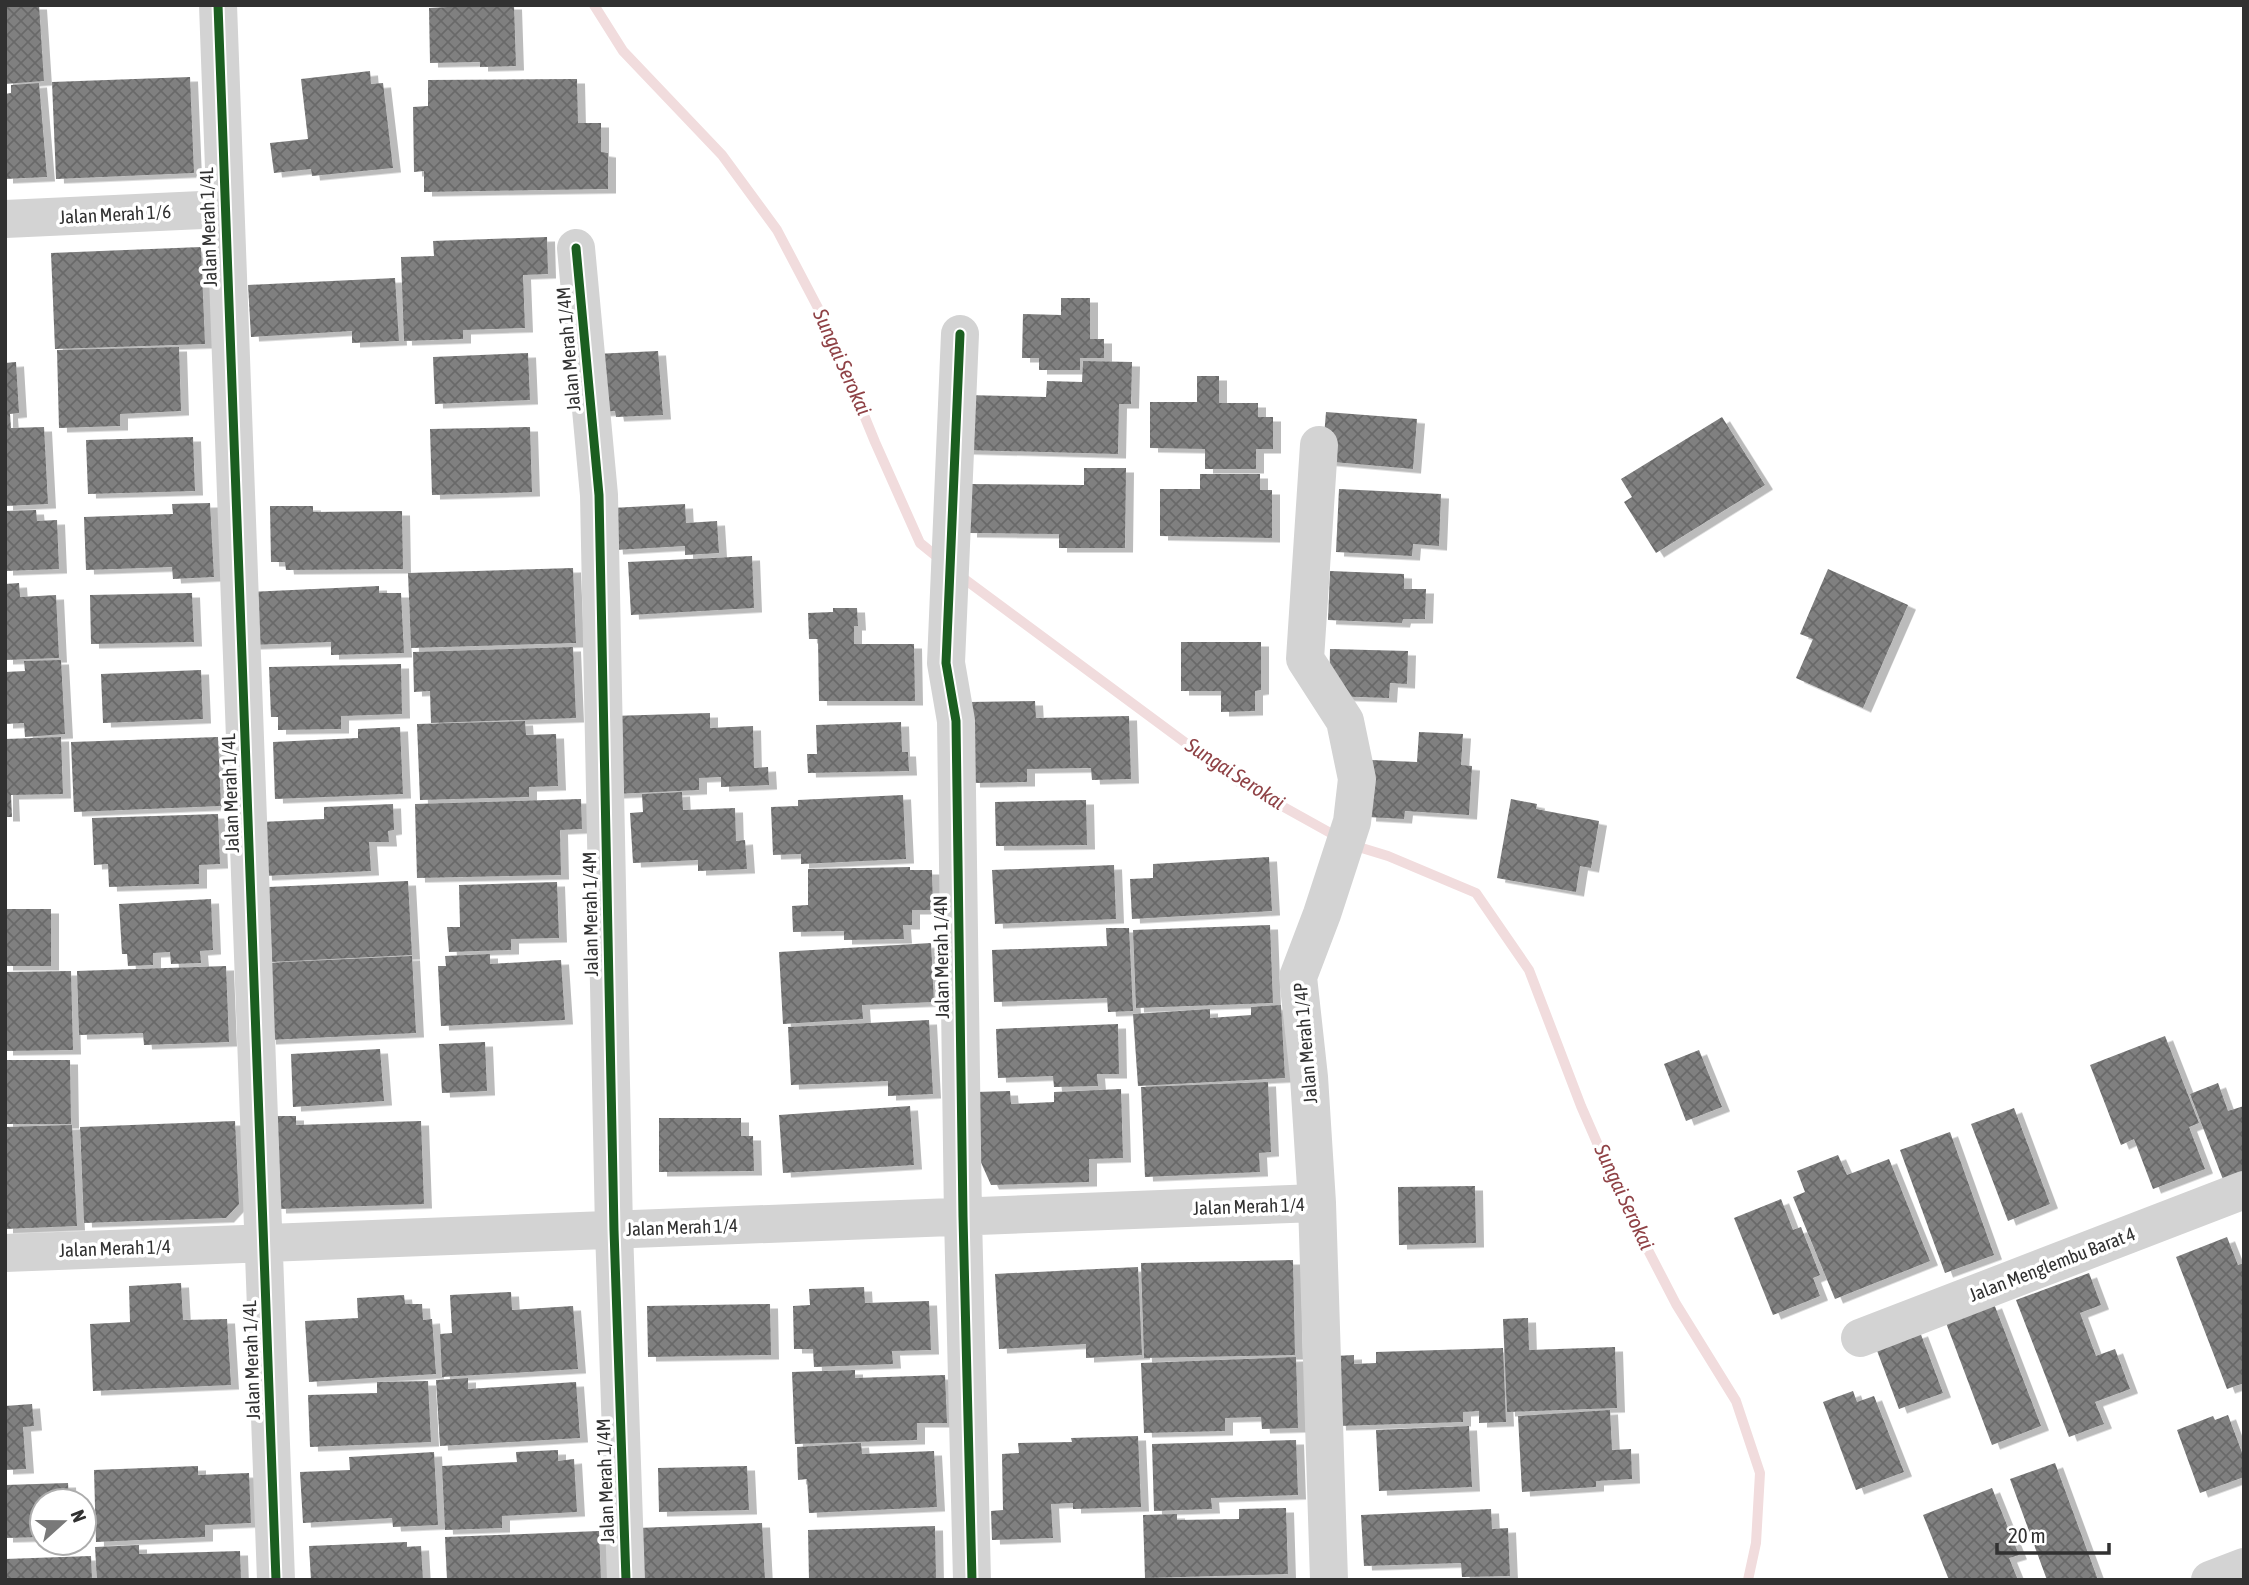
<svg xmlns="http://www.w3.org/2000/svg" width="2249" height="1585" viewBox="0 0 2249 1585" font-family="'Asap Condensed',sans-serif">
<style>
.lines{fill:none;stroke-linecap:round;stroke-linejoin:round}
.stream{stroke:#f1dcdd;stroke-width:10}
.building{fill:url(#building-cross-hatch);filter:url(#shadow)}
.minor{stroke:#d3d3d3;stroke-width:38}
.cycleway-casing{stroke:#fff;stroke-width:13}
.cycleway{stroke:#1b5e20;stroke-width:9}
.labels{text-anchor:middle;stroke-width:7;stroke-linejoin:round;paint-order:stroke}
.street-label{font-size:19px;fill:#313131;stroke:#fff}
.water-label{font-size:21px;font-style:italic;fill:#8f4246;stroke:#fff}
</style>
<defs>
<pattern id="building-cross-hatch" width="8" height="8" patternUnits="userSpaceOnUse" patternTransform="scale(1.75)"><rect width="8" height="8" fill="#808080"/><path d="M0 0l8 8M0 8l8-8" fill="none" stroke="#696969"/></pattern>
<filter id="shadow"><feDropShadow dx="8" dy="4.5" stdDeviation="0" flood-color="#0004"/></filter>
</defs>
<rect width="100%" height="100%" fill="#fff"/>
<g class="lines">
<path class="stream" d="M594 5 623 51 722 155 777 230 827 325 875 442 920 543 941 560
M959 575 1237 781 1352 845 1388 856 1476 893 1529 970 1581 1106 1622 1200 1676 1304 1736 1401 1760 1473 1756 1543 1748 1580"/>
</g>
<path class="building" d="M5 5H39L44 81 5 84Z
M484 5H514L516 66 480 67V62L430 63 429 8Z
M370 71 371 84 383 83 393 168 312 176 311 169 274 173 270 143 308 139 301 79Z
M190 77 194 173 56 179 52 82Z
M577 79 578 123H601V152L608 153V189L424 192V171L414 172 413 107 428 106V80Z
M39 83 47 177 5 179V94L11 93V85Z
M547 237 548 274 523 275 525 328 463 330V339L404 341 401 257 434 256 433 241Z
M201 247 205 344 55 349 51 253Z
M395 278 399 341 352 343V331L251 337 248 285Z
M1061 298H1090V339H1104V358H1080V370H1039V358H1022L1023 314 1061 315Z
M179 347 181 411 120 414V426L59 428 57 350Z
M658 351 663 415 616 417 615 411 599 412 595 354Z
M528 353 530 400 435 404 433 357Z
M1083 361 1132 362 1131 404H1119L1118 454 964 450 965 395 1046 397 1047 381 1082 382Z
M16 362 19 413 10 414 11 428 44 427 48 504 5 506V363Z
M1197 376H1219V403H1258V417H1273V449H1256V469H1205V449L1150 448V402H1197Z
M1326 412 1417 419 1413 469 1322 461Z
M1722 417 1765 485 1656 553 1624 502 1632 497 1621 479Z
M530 427 532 492 432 495 430 429Z
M193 437 195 491 88 494 86 440Z
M1084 468H1126L1125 548H1059V534L969 533V484L1084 485Z
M1200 474H1260V490H1272V538L1160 536V489H1200Z
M1339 489 1441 494 1439 546 1413 544 1412 556 1336 552Z
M210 503 214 577 173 579 172 567 86 570 84 517 173 514 172 504Z
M685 504 686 523 717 521 719 553 685 555V546L615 550 612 508Z
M270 506H313V512L402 511 403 569 286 570 285 562H271Z
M36 510 37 521 57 520 59 569 5 571V511Z
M752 556 754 608 631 615 628 562Z
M573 568 576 643 411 648 408 573Z
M1828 569 1908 605 1863 708 1796 678 1813 639 1800 634Z
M1330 571 1404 574V589H1426L1425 619H1403L1402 623 1328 620Z
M19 583 20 597 56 595 59 658 5 660V584Z
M379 586V593H401L404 653 331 655V642L251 645 249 592Z
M192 593 194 642 91 644 90 595Z
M833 608H857L858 626H854V644H914L915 701H819L818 639H809L808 613 833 612Z
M1181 642H1261V690L1255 691V711L1221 712V691H1181Z
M573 647 576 718 431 723 430 691 414 692 413 652Z
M1330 649 1408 651 1407 684 1390 683 1389 698 1329 696Z
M61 660 65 734 25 737 24 723 5 724V672L25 671 24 661Z
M401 664 402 714 341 716V729L278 730V717H271L269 667Z
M201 670 203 719 103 723 101 674Z
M1035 701 1036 718 1129 716 1131 779 1092 780 1091 768 1027 769V782L972 783 970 702Z
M710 713V728L753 726 754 768 768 767 769 785 721 787V777L699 778V790L615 794 612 716Z
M525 721 526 735 556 734 558 786 529 787V797L420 800 417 724Z
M901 722 902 752H908L909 771 808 773 807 754H817L816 725Z
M400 727 403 794 275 799 273 742 358 738V729Z
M1419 732 1463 734 1461 765 1472 766 1469 815 1405 811 1404 819 1368 817 1371 760 1417 762Z
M61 737 63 794 11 795 12 817H5V739Z
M218 737 221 806 74 812 71 742Z
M682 792 683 810 735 808 736 841 745 840 747 869 698 871V860L633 863 630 813 643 812 642 794Z
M903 795 906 859 801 864V854L773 855 771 807 798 806V800Z
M581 799 582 829 560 830 561 875 417 878 415 804Z
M1511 799 1537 804 1536 809 1599 821 1591 868 1580 866 1576 892 1497 878Z
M1086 800 1087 845 996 846 995 802Z
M393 804 394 830 388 831 389 842H369L371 871 264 876 261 822 324 819V807Z
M218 814 220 864 199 865V884L109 887 108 864 94 865 92 818Z
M1269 857 1272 911 1132 919 1130 879 1153 878V864Z
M1114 865 1116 919 995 924 992 870Z
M910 867V870H932L933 910H912V925H903L904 939 844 940V931L793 932 792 906 808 905V869Z
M408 881 412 955 272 962 268 887Z
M557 882 559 938 511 939V950L449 952 447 927H460L459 885Z
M211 899 213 950 200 951 201 963 171 964 170 952 153 953V965L128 966 127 954H122L119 904Z
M5 909H51V966H5Z
M1270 925 1273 1003 1136 1008 1133 930Z
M1106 928H1129L1133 1011 1108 1012 1107 998 994 1002 992 950 1107 946Z
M931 943 934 1002 862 1005 863 1019 783 1024 779 952Z
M490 954V964L561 960 565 1020 441 1026 438 966H446L445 956Z
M412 956 416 1033 268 1040 264 963Z
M226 966 229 1042 144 1045 143 1033 79 1035 77 971Z
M71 971 73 1050 5 1051V972Z
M1281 1005 1285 1078 1138 1086 1133 1014 1210 1009V1018L1251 1015V1007Z
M929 1020 933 1094 888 1096V1081L791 1085 788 1027Z
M1118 1024 1119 1074H1097L1098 1086 1054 1087 1053 1076 998 1078 996 1029Z
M2165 1036 2199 1123 2189 1127 2205 1169 2153 1189 2134 1139 2121 1145 2090 1065Z
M485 1042 487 1091 442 1093 439 1044Z
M380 1049 384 1101 293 1107 291 1054Z
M1699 1050 1722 1107 1686 1121 1664 1064Z
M5 1060H70L71 1124H5Z
M1268 1082 1271 1152 1259 1153 1260 1172 1145 1177 1141 1087Z
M2218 1083 2228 1111 2244 1106V1175L2224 1182 2190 1094Z
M1121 1089 1123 1158 1089 1159V1182L991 1185 979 1158 976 1092 1010 1091 1011 1104 1054 1102V1092Z
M910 1106 914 1165 783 1173 779 1115Z
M2014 1108 2050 1204 2008 1221 1971 1124Z
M275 1116H296V1125L421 1121 424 1204 278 1209Z
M659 1118H741V1136H753L754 1171 659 1172Z
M235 1121 239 1204 226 1218 84 1223 80 1127Z
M72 1125 77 1226 5 1229V1127Z
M1950 1132 1994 1255 1945 1273 1900 1150Z
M1838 1155 1847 1175 1889 1159 1930 1261 1835 1299 1793 1197 1805 1192 1797 1171Z
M1475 1186 1476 1243 1399 1245 1398 1187Z
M1781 1199 1793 1230 1801 1227 1820 1275 1813 1278 1820 1296 1773 1315 1734 1218Z
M2227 1237 2238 1265 2244 1263V1383L2227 1389 2176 1257Z
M1293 1260 1295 1355 1144 1358 1141 1263Z
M1138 1267 1142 1355 1086 1358V1344L999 1349 995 1274Z
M2089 1273 2101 1305 2080 1313 2096 1356 2115 1349 2130 1389 2095 1402 2104 1424 2069 1437 2016 1300Z
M181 1283 183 1320 227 1319 231 1385 93 1391 90 1324 130 1322 129 1286Z
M864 1287 865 1303 929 1301 931 1350 892 1351 893 1364 814 1367 813 1349H794L793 1306 810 1305 809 1289Z
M511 1292 512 1310 573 1306 578 1369 442 1377 440 1334 452 1333 450 1295Z
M404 1295 405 1304H422L423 1320 432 1319 436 1374 309 1382 305 1321 358 1318 357 1298Z
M770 1304 771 1355 648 1357 647 1306Z
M1994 1304 2041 1426 1992 1445 1946 1323Z
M1528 1318 1529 1350 1615 1347 1617 1408 1507 1412 1503 1319Z
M1920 1332 1943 1393 1899 1409 1876 1348Z
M1503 1348 1506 1422 1479 1423V1411L1463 1412V1422L1338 1426 1335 1356 1354 1355V1364L1376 1363V1352Z
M1296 1357 1298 1428 1262 1429 1261 1417 1225 1418V1431L1144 1433 1141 1363Z
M855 1370V1378L945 1375 947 1423H917V1440L795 1444 792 1372Z
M468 1378V1389L576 1382 580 1438 440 1446 436 1380Z
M428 1381 431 1442 310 1447 308 1395 377 1393V1382Z
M1853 1391 1857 1402 1874 1396 1904 1472 1856 1490 1823 1402Z
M32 1404 34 1426 23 1427 26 1469 5 1470V1406Z
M1610 1410 1612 1450 1631 1449 1632 1479 1596 1481V1487L1522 1492 1518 1416Z
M2228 1415 2244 1458V1477L2200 1493 2177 1430 2213 1416 2215 1420Z
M1469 1426 1472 1487 1379 1491 1376 1430Z
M1138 1436 1141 1507 1073 1509V1503L1051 1504 1053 1538 992 1540 991 1511 1003 1510 1002 1454 1019 1453 1018 1443 1072 1442 1071 1438Z
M1296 1440 1298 1495 1211 1498 1212 1509 1154 1511 1152 1444Z
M861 1443 862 1454 934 1451 937 1507 809 1513 807 1479 798 1480 797 1447Z
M558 1450V1461L574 1459 577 1512 502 1516V1528L445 1530 442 1466 517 1462 516 1452Z
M434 1452 438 1525 393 1527 392 1518 303 1523 300 1472 350 1470 349 1457Z
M2055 1463 2098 1580H2047L2010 1479Z
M198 1466V1475L249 1473 251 1523 205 1525V1537L96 1542 94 1470Z
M747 1466 749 1510 659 1512 658 1468Z
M68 1483 69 1501H42V1537L5 1538V1485Z
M1992 1488 2019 1555 2009 1558 2018 1580H1949L1923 1515Z
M1286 1508 1288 1574 1145 1578 1143 1515 1177 1514V1520L1239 1519V1509Z
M1491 1509 1492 1529 1508 1528 1510 1576 1462 1577 1461 1563 1364 1566 1361 1515Z
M762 1523 765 1580H640L638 1528Z
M935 1526 936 1579 809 1580 808 1530Z
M599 1531 601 1580H447L445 1537Z
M407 1542V1547L421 1546 423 1580H311L309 1546Z
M139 1545V1554L240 1551 241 1580H97L95 1547Z
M91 1556 92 1580H5V1559Z"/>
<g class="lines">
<path class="minor" d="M218 5 276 1580
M5 219 224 209
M576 248 599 495 614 1230 626 1580
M960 334 946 663 956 721 963 1217 972 1580
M1319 445 1305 659 1345 721 1357 779 1352 822 1322 914 1298 977 1309 1077 1317 1203 1329 1580
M5 1253 1317 1203
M1860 1338 2244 1190
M2210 1580 2244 1567"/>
<defs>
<path id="cycleway" d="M218 5 276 1580
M576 248 599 495 614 1230 626 1580
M960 334 946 663 956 721 963 1217 972 1580"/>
</defs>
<use href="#cycleway" class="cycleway-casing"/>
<use href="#cycleway" class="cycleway"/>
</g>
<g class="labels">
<g class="street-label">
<text transform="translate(115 214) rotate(-3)" y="7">Jalan Merah 1/6</text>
<text transform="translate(208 227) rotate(-92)" y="7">Jalan Merah 1/4L</text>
<text transform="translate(568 349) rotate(-95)" y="7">Jalan Merah 1/4M</text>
<text transform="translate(230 793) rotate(-92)" y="7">Jalan Merah 1/4L</text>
<text transform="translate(590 914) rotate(-91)" y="7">Jalan Merah 1/4M</text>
<text transform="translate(941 957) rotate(-91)" y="7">Jalan Merah 1/4N</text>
<text transform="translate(1305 1043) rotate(-95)" y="7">Jalan Merah 1/4P</text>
<text transform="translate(1249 1206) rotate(-2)" y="7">Jalan Merah 1/4</text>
<text transform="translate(682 1227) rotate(-2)" y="7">Jalan Merah 1/4</text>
<text transform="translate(115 1248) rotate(-2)" y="7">Jalan Merah 1/4</text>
<text transform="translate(2052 1264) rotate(-21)" y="7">Jalan Menglembu Barat 4</text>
<text transform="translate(251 1360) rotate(-92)" y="7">Jalan Merah 1/4L</text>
<text transform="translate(605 1481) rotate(-92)" y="7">Jalan Merah 1/4M</text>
</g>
<g class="water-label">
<text transform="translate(842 362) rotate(66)" y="7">Sungai Serokai</text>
<text transform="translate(1235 774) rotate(33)" y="7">Sungai Serokai</text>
<text transform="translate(1624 1197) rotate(65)" y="7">Sungai Serokai</text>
</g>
</g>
<rect width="2249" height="1585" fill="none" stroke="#313131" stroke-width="14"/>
<g transform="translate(63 1522) rotate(69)"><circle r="33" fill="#ffffff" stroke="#adadad" stroke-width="2"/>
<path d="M0-5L12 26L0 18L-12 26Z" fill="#797979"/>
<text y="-10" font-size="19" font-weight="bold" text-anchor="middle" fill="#313131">N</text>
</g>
<path d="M1997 1543v10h112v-10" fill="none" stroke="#313131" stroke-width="3.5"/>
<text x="2008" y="1543" font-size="21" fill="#313131" stroke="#ffffff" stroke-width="5" paint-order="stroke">20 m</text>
</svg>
